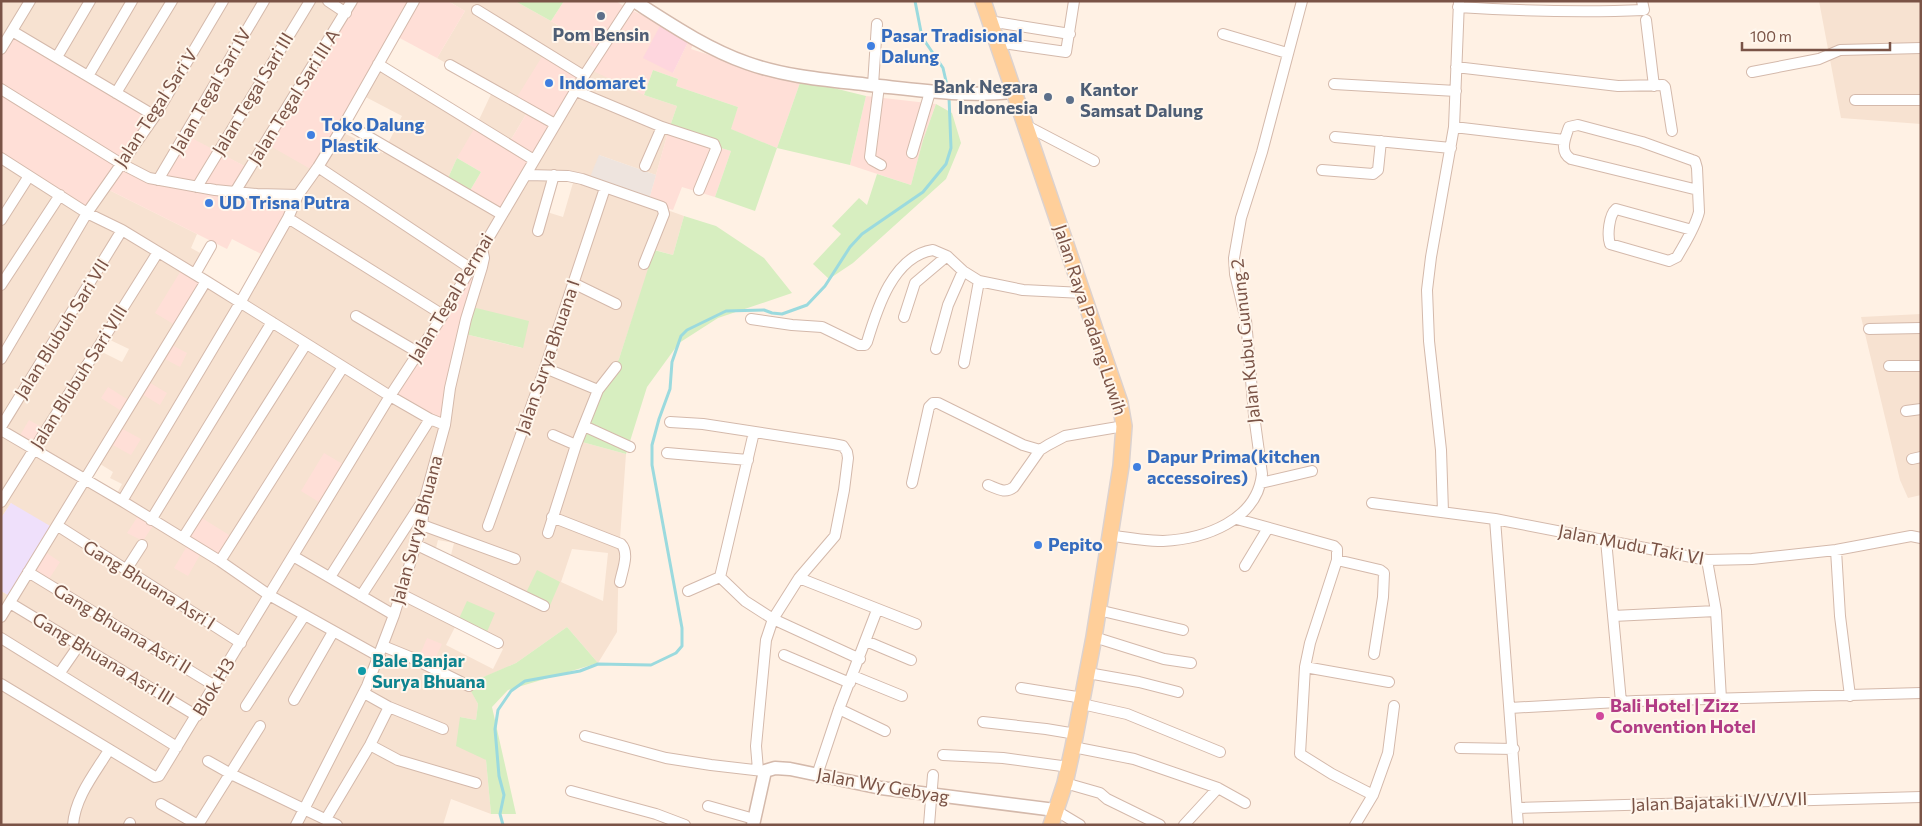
<svg xmlns="http://www.w3.org/2000/svg" width="1922" height="826" viewBox="0 0 1922 826" font-family="Commissioner,sans-serif">
<style>
.residential{fill:#f7e2d1;fill-rule:evenodd}
.commercial{fill:#ffdfd7}
.industrial{fill:#eee4de}
.education{fill:#efe0fb}
.medical{fill:#fed6de}
.green{fill:#d7eec0}
.lines{fill:none;stroke-linecap:round;stroke-linejoin:round}
.stream{stroke:#9bdade;stroke-width:3}
.minor-casing{stroke:#d4b9ab;stroke-width:12}
.tertiary-casing{stroke:#d4b9ab;stroke-width:15}
.primary-casing{stroke:#dcd2cf;stroke-width:18}
.minor{stroke:#fff;stroke-width:10}
.tertiary{stroke:#fff;stroke-width:12}
.primary{stroke:#ffcf9a;stroke-width:15}
.service-dot{fill:#5c6f8a;stroke:#fff6ec;stroke-width:2}
.shop-dot{fill:#3f7fe0;stroke:#fff6ec;stroke-width:2}
.culture-dot{fill:#0f9aa8;stroke:#fff6ec;stroke-width:2}
.hotel-dot{fill:#d1479c;stroke:#fff6ec;stroke-width:2}
.labels{text-anchor:middle;stroke-width:4;stroke-linejoin:round;paint-order:stroke}
.service-label{font-size:18px;font-weight:bold;fill:#4e5e75;stroke:#fff6ec}
.shop-label{font-size:18px;font-weight:bold;fill:#366cbe;stroke:#fff6ec;text-anchor:start}
.street-label{font-size:18px;fill:#7a5346;stroke:#fff6ec}
.culture-label{font-size:18px;font-weight:bold;fill:#0d838f;stroke:#fff6ec;text-anchor:start}
.hotel-label{font-size:18px;font-weight:bold;fill:#b23c85;stroke:#fff6ec;text-anchor:start}
</style>
<rect width="100%" height="100%" fill="#fff1e4"/>
<path class="residential" d="M3 1H350L338 130 383 153 402 116 358 93 376 66 477 124 493 90 437 58 465 11 448 1H515L551 21 603 53 644 95 677 106 668 132 656 175 599 155 648 203 684 216 673 255 655 250 619 359 590 407 582 442 626 454 619 553 617 632 598 663 567 627 516 663 468 684 478 704 476 720 460 717 486 760 491 814 451 799 443 825H1V591L15 599 44 551 11 503 1 518V160L107 189 197 234 191 248 202 254 191 274 236 300 297 200 238 198 254 171 186 136 163 183 118 168 13 37 1 56ZM528 111 499 217 444 187 457 158 509 143ZM560 170 575 176 563 217 547 212ZM497 221 472 307 522 348 465 334 394 399ZM108 339 129 349 122 362 100 351ZM97 462 113 472 110 478 122 484 116 495 85 482ZM438 540 454 543 449 563 433 560ZM572 549 608 553 603 601 561 582ZM456 625 503 649 493 669 446 645Z
M1819 1H1921V124L1841 118Z
M1921 314V495L1908 498 1900 480 1861 317Z"/>
<path class="commercial" d="M350 1H448L465 11 437 58 394 35 314 171 265 143Z
M564 1H616L625 7 661 24 673 73 690 38 695 40 691 49 756 70 801 80 777 148 730 129 738 107 676 86 678 79 653 70 644 95 591 70 603 53 551 21Z
M13 37 152 120 119 168 163 183 186 135 254 171 238 198 298 200 263 255 232 239 227 249 107 189 91 216 1 160V56Z
M543 55 586 80 498 218 472 307 444 430 394 399 498 217 465 199 481 172 457 158 477 124 509 143 528 111 514 102Z
M866 96 936 104 923 140 911 185 850 165Z
M668 132 731 151 715 197 682 187 673 210 648 203Z
M182 269 207 284 180 328 155 313Z
M170 344 187 353 180 367 163 358Z
M147 381 167 393 160 405 140 393Z
M108 387 133 403 126 414 101 398Z
M29 420 45 429 32 451 16 442Z
M119 427 141 439 131 455 109 443Z
M324 453 351 469 327 507 301 491Z
M138 516 154 524 143 541 127 533Z
M202 518 237 540 221 566 201 553 188 576 174 568 187 546 185 544Z
M44 551 60 562 49 579 33 569Z
M427 638 442 644 430 670 416 664Z"/>
<path class="industrial" d="M599 155 656 175 648 203 588 182Z"/>
<path class="education" d="M11 503 57 530 15 599 1 591V518Z"/>
<path class="medical" d="M661 24 690 38 673 73 643 58Z"/>
<path class="green" d="M515 1H564L551 21Z
M653 70 678 79 676 86 738 107 731 129 777 148 801 80 866 96 850 165 777 148 755 211 715 197 731 151 668 132 677 106 644 95Z
M936 104 952 113 961 143 946 179 853 263 829 279 813 264 841 234 832 226 859 198 867 205 877 174 911 185 923 140Z
M457 158 481 172 465 199 444 187Z
M684 216 716 226 764 258 792 293 718 318 679 343 647 387 626 454 582 442 590 407 619 359 654 250 673 255Z
M472 307 529 321 523 348 465 334Z
M537 570 560 582 548 610 523 599Z
M467 601 495 613 484 639 456 625Z
M567 627 598 663 508 690 492 707 516 814H491L486 760 456 746 460 717 476 720 478 704 467 684 516 663Z"/>
<g class="lines">
<path class="stream" d="M915 1 922 37 943 68 948 90
M503 825 500 814 504 795 499 776 495 729 498 710 511 691 525 681 580 671 598 664 651 665 676 653 682 646V628L652 465V445L659 419 670 389 672 362 681 336 687 330 726 311 764 310 772 313 782 314 807 305 825 286 850 247 862 234 923 192 946 164 951 148 949 97"/>
<defs>
<path id="minor" d="M328 1 346 13
M1458 7C1521 11 1581 13 1644 10L1642 1
M477 10 584 76
M1646 20 1654 86
M989 21 1070 34
M12 31 155 116
M1223 34 1287 53
M996 42 1066 52 1074 1
M1 49 30 1
M57 57 90 1
M378 64 534 160
M450 65 555 124
M1456 67 1618 86 1663 85 1665 87 1672 131
M1752 72 1819 59 1840 50 1921 48
M88 76 132 1
M1334 84 1456 91
M873 85 877 24
M879 86 870 157 872 160 881 165
M1 89 120 163 149 178 215 190 257 194 298 195
M576 91 662 127 714 144 716 149 699 190
M116 93 172 1
M1855 100H1921
M345 123 501 214
M1025 125 1094 161
M1454 127 1564 140
M1335 137 1451 148
M912 153 930 92
M1 158 87 213 122 230 206 281 390 396 430 419 445 425
M645 166 662 127
M318 167 470 268
M1322 170 1373 174 1378 170 1381 141
M527 175 568 176 582 179 662 207 664 214 644 264
M158 180 264 1
M197 187 310 1
M235 192 352 1
M288 218 443 315
M1 220 29 176
M1692 230 1616 209C1609 215 1607 235 1610 244L1669 261 1677 257C1685 243 1695 228 1699 212L1697 168 1695 161 1692 160 1642 142 1578 125 1569 127C1565 138 1559 152 1571 159L1698 190
M538 231 554 175
M195 274 211 246
M573 283 616 304
M1 285 60 195
M356 316 419 353
M904 317 915 283 947 256
M751 319 792 325 822 327 859 345H865L867 342C877 309 893 256 933 250L947 256 963 271 979 281 1023 290 1083 293
M1869 329 1921 328
M936 349 948 305 963 271
M1 359 87 213 155 116 223 1
M964 363 979 281
M1889 366H1921
M545 368 598 390 576 445 548 533
M598 390 616 367
M1906 411 1921 409
M670 422 703 424 833 444 843 446 847 452 848 458 844 490 835 536 799 578 773 619 766 640 756 746 758 770
M584 426 630 447
M1 427 122 230
M1 430 122 501 220 561 269 595 380 657
M754 432 720 577 745 601 773 619 860 659
M553 435 576 445
M667 453 748 460
M1912 459 1921 457
M912 483 929 407 933 403H938L1023 445 1040 450
M1261 483 1312 471
M988 485C998 489 1005 494 1014 487L1040 450 1048 445 1065 436 1124 426
M122 501 240 303 288 218 298 195 318 167 345 123 414 1
M1 502 158 252
M1372 503 1495 519 1707 560 1752 559 1836 550 1911 536 1921 538
M1443 512 1441 450 1429 341 1427 290 1431 257 1454 127 1459 1
M552 517 621 544C630 553 622 571 620 582
M1237 519 1334 546 1337 549V560L1310 643 1305 667 1300 754 1332 774 1373 795
M1495 519 1518 825
M151 520 272 322
M422 525 515 559
M58 526 241 643
M488 526 545 368 605 188
M1109 535C1127 538 1145 541 1163 541 1204 539 1257 521 1262 474L1254 415 1246 320 1235 274 1234 258 1241 218 1262 152 1302 1
M183 538 306 344
M1606 540 1621 702
M417 545 544 606
M1836 550 1840 616 1850 696
M293 556 394 615
M1337 560 1380 570 1384 573 1383 597 1374 654
M1707 560 1716 611 1721 699
M220 561 343 367
M1245 566 1268 528
M126 570 142 545
M28 572 215 686
M330 577 430 419
M799 578 916 624
M688 591 720 577
M401 594 498 643
M361 596 424 499
M10 603 197 716
M1098 610 1183 630
M1613 616 1716 611
M1 617 206 281
M1094 637 1164 659 1191 663
M1 638 177 747
M866 641 911 660
M383 646 410 657 469 686
M784 655 850 683
M1305 667 1389 682
M1088 673 1139 682 1178 692
M59 674 79 645
M853 676 902 696
M1 684 155 777 159 776 390 396 443 315 584 76 633 1
M1021 688 1083 698
M364 693 389 707 443 729
M294 700 333 632
M1082 704 1127 714 1220 752
M246 706 304 616
M1510 708 1636 701 1921 693
M839 709 885 731
M983 722 1046 729 1076 734
M585 736 666 758 711 765 763 771
M370 745 398 760 476 783
M1073 747 1134 759 1218 788 1245 803
M1460 748 1514 749
M943 755 1003 758 1069 767
M208 761 231 774 337 825
M817 775 839 709 877 610
M1065 783 1100 793 1107 799 1160 825
M571 791 656 814 685 825
M161 804 198 825
M708 806 754 819
M1518 808 1921 797
M1055 810 1080 825
M326 819 370 745 389 707
M73 825C75 797 95 773 109 750
M129 825 130 823
M198 825 260 726
M296 825 367 686 394 615 422 525 425 498 445 425 450 388 466 319 482 267 484 258 482 248
M929 825 933 775
M1184 825 1218 788
M1355 825 1373 795 1388 753 1394 706"/>
<path id="tertiary" d="M634 1C670 24 707 49 747 63 786 77 829 80 870 85 918 90 964 97 1013 92
M753 825 765 771 775 768 790 769 881 788 1055 810"/>
<path id="primary" d="M983 1 1120 403 1124 426 1121 466 1094 637 1073 747 1065 783 1051 825"/>
</defs>
<use href="#minor" class="minor-casing"/>
<use href="#tertiary" class="tertiary-casing"/>
<use href="#primary" class="primary-casing"/>
<use href="#minor" class="minor"/>
<use href="#tertiary" class="tertiary"/>
<use href="#primary" class="primary"/>
</g>
<g class="service-dot">
<circle cx="601" cy="16" r="5"/>
<circle cx="1048" cy="97" r="5"/>
<circle cx="1070" cy="100" r="5"/>
</g>
<g class="shop-dot">
<circle cx="871" cy="46" r="5"/>
<circle cx="549" cy="83" r="5"/>
<circle cx="311" cy="135" r="5"/>
<circle cx="209" cy="203" r="5"/>
<circle cx="1137" cy="467" r="5"/>
<circle cx="1038" cy="545" r="5"/>
</g>
<circle class="culture-dot" cx="362" cy="671" r="5"/>
<circle class="hotel-dot" cx="1600" cy="716" r="5"/>
<g class="labels">
<g class="service-label">
<text x="601" y="41">Pom Bensin</text>
<text x="1038" y="93" text-anchor="end">Bank Negara<tspan x="1038" dy="21">Indonesia</tspan></text>
<text x="1080" y="96" text-anchor="start">Kantor<tspan x="1080" dy="21">Samsat Dalung</tspan></text>
</g>
<g class="shop-label">
<text x="881" y="42">Pasar Tradisional<tspan x="881" dy="21">Dalung</tspan></text>
<text x="559" y="89">Indomaret</text>
<text x="321" y="131">Toko Dalung<tspan x="321" dy="21">Plastik</tspan></text>
<text x="219" y="209">UD Trisna Putra</text>
<text x="1147" y="463">Dapur Prima(kitchen<tspan x="1147" dy="21">accessoires)</tspan></text>
<text x="1048" y="551">Pepito</text>
</g>
<g class="street-label">
<text transform="translate(211 91) rotate(-60)" y="6">Jalan Tegal Sari IV</text>
<text transform="translate(253 94) rotate(-59)" y="6">Jalan Tegal Sari III</text>
<text transform="translate(294 97) rotate(-58)" y="6">Jalan Tegal Sari III A</text>
<text transform="translate(156 108) rotate(-57)" y="6">Jalan Tegal Sari V</text>
<text transform="translate(451 298) rotate(-59)" y="6">Jalan Tegal Permai</text>
<text transform="translate(1090 320) rotate(72)" y="6">Jalan Raya Padang Luwih</text>
<text transform="translate(62 329) rotate(-58)" y="6">Jalan Blubuh Sari VII</text>
<text transform="translate(1246 341) rotate(-96)" y="6">Jalan Kubu Gunung 2</text>
<text transform="translate(548 357) rotate(-71)" y="6">Jalan Surya Bhuana I</text>
<text transform="translate(79 377) rotate(-58)" y="6">Jalan Blubuh Sari VIII</text>
<text transform="translate(417 530) rotate(-75)" y="6">Jalan Surya Bhuana</text>
<text transform="translate(1631 545) rotate(11)" y="6">Jalan Mudu Taki VI</text>
<text transform="translate(149 585) rotate(32)" y="6">Gang Bhuana Asri I</text>
<text transform="translate(122 629) rotate(31)" y="6">Gang Bhuana Asri II</text>
<text transform="translate(103 659) rotate(31)" y="6">Gang Bhuana Asri III</text>
<text transform="translate(214 687) rotate(-59)" y="6">Blok H3</text>
<text transform="translate(883 786) rotate(10)" y="6">Jalan Wy Gebyag</text>
<text transform="translate(1719 802) rotate(-2)" y="6">Jalan Bajataki IV/V/VII</text>
</g>
<g class="culture-label">
<text x="372" y="667">Bale Banjar<tspan x="372" dy="21">Surya Bhuana</tspan></text>
</g>
<g class="hotel-label">
<text x="1610" y="712">Bali Hotel | Zizz<tspan x="1610" dy="21">Convention Hotel</tspan></text>
</g>
</g>
<rect width="1922" height="826" fill="none" stroke="#7a5346" stroke-width="5"/>
<path d="M1742 42v8h148v-8" fill="none" stroke="#7a5346" stroke-width="2.5"/>
<text x="1750" y="42" font-size="15" fill="#7a5346" stroke="#fff6ec" stroke-width="4" paint-order="stroke">100 m</text>
</svg>
